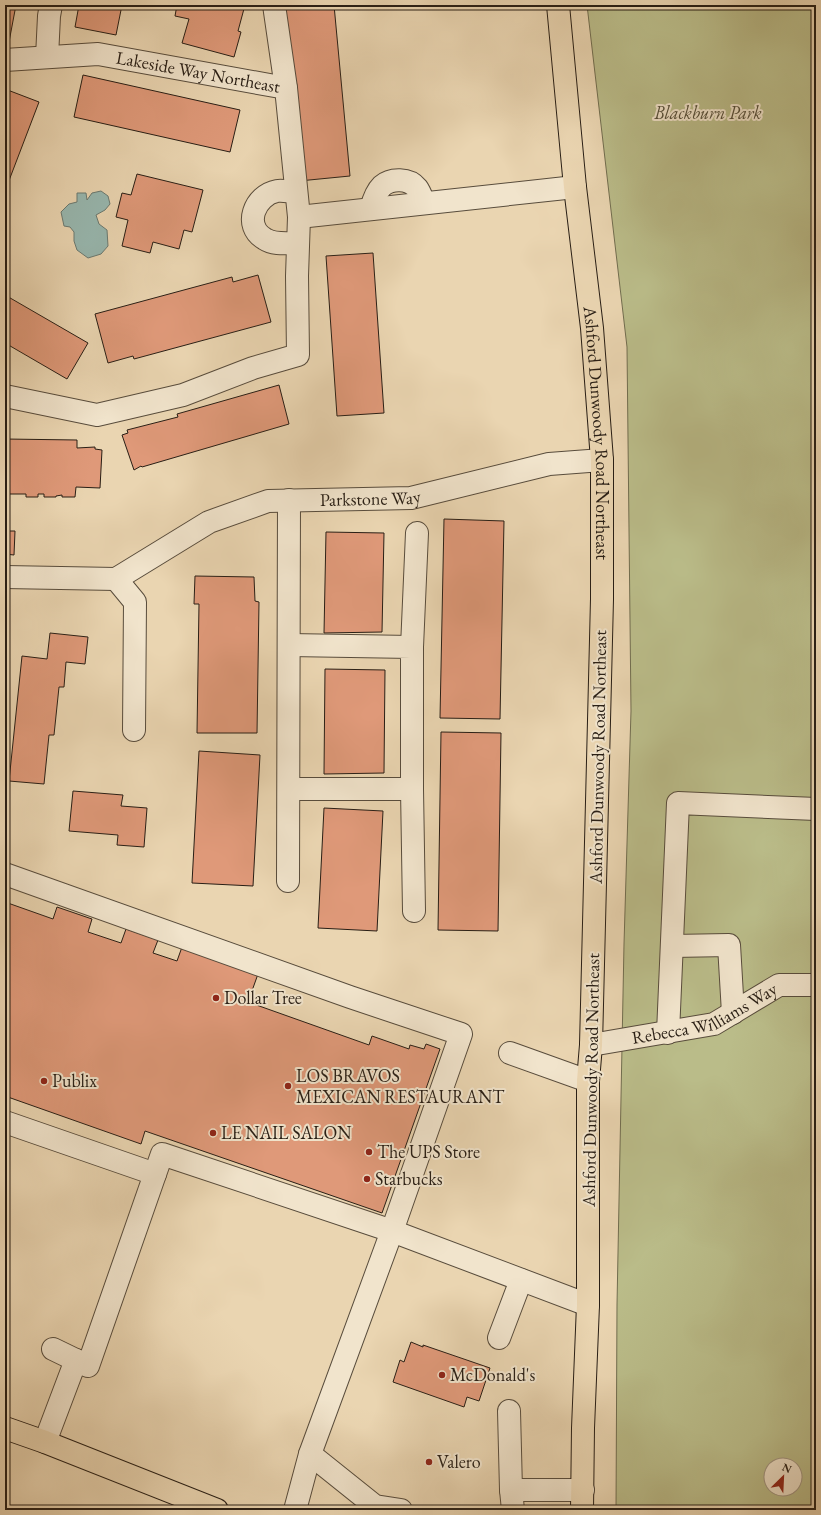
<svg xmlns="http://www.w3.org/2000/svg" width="821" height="1515" viewBox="0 0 821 1515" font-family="'EB Garamond',serif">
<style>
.green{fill:#babc89;stroke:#716d4f;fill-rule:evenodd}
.water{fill:#98b8b0;stroke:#6b7a72}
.building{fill:#df9979;stroke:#281e15}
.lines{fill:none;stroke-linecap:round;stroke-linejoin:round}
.minor-casing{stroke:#584c3c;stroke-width:24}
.major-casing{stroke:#281e15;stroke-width:24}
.minor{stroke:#f1e4cc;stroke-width:22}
.major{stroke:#ead5b1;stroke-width:22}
.poi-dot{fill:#8f2418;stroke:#f1e4cc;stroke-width:1.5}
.labels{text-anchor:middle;stroke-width:4;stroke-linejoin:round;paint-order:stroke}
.street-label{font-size:18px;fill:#281e15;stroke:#f1e4cc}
.park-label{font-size:18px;font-style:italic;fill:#544d38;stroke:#f1e4cc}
.poi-label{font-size:18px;fill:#281e15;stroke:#f1e4cc;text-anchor:start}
</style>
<rect width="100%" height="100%" fill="#ead5b1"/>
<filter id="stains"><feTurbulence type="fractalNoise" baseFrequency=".005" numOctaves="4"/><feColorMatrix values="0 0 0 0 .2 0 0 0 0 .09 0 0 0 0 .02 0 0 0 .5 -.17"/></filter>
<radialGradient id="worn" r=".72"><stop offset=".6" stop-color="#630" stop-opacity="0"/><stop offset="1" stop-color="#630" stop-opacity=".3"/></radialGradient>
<path class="green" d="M587 5H816V1510H616L617 1305 624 944 631 711 627 347ZM771 1465H795V1489H771Z"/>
<path class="water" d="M101 191 108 196 110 204 105 210 96 215 99 224 107 230 108 246 101 254 88 258 77 250 74 241V232L70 227 64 226 61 212 69 204 77 202V193H86L87 200 92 193Z"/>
<path class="building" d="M5 5H16L9 42 5 41Z
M79 5H122L116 35 75 27Z
M177 5H245L238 31 241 32 234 57 182 43 189 19 175 16Z
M282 5H334L350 176 299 181Z
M83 75 240 110 230 152 74 117Z
M5 89 39 102 5 191Z
M137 174 203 190 192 232 184 230 179 249 153 242 150 253 122 246 128 220 116 217 122 193 131 195Z
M373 253 384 413 337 416 326 256Z
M258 275 271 322 134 359 133 356 108 363 95 314 232 277 233 282Z
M5 295 88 343 67 379 5 343Z
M279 385 289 424 142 467 141 466 134 470 122 435 128 433 127 430 178 417 177 414Z
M5 439 77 440V448L95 447V449L102 450 100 488 76 487 75 497H62V495L56 496V497H44V494H38V497H26V494H5Z
M444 519 504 521 500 719 440 718Z
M5 531H15L14 555 5 554Z
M326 532 384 533 382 632 324 633Z
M195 576 254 577 255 601 259 602 257 733H197L199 604H194Z
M50 633 88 637 85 664 66 662 64 687H59L54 735H49L44 784 9 781 22 656 47 659Z
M325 669 385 670 384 773 324 774Z
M441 732 501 733 498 931 438 930Z
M199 751 260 755 253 886 192 883Z
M73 791 123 795 121 806 147 808 144 847 117 845 118 835 69 831Z
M324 808 383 811 377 931 318 928Z
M5 902 53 919 57 907 92 919 88 932 121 943 126 929 158 940 153 953 177 961 182 947 258 974 248 1002 369 1045 372 1036 409 1049 410 1045 424 1049 426 1044 440 1049 382 1213 145 1131 141 1144 5 1096Z
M411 1342 423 1347V1345L490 1368 479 1401 467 1397 464 1407 393 1382 400 1360 404 1362Z"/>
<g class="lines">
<defs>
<g id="minor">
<path d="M274 5 286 88"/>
<path d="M47 57 49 16 51 5"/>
<path id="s1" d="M5 60 98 54 286 88 299 217 297 276 298 355 253 368 183 395 97 415 5 396"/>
<path d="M296 192C290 192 283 190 277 191 255 195 242 226 265 239 274 245 287 243 298 243"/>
<path d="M371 209C373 201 376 192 382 186 391 178 409 178 417 188 420 192 422 198 424 203"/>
<path d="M299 217 575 187"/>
<path id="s2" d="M5 577 116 579 209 522 268 501 411 498 549 464 602 460"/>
<path d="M116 579 135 602 134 730"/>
<path d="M289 645 412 647V789"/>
<path d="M412 647 417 533"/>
<path d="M289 789H412L414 911"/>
<path d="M5 874 350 997 461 1034 392 1231 310 1454 295 1510"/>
<path d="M288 881 289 500"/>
<path d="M672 946 729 945 733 1013"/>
<path d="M668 1033 678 803 816 809"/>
<path id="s3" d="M591 1045 714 1024 779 985H816"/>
<path d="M510 1053 588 1081"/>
<path d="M5 1122 155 1174"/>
<path d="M499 1338 521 1280"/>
<path d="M53 1349 88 1366 162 1154 392 1231 588 1305"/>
<path d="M509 1411 511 1490 513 1510"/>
<path d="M45 1442 76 1360"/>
<path d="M310 1454 375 1506 401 1510"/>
<path d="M511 1490H583"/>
</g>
<g id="major">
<path id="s4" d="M558 5 575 187 592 328 602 460V599L591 1045 588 1081V1305L583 1428 582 1510"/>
<path d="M5 1428 45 1442 217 1510"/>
</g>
</defs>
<use href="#minor" class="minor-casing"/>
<use href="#major" class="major-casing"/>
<use href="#minor" class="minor"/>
<use href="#major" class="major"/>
</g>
<g class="poi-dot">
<circle cx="216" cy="998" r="4"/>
<circle cx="44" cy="1081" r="4"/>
<circle cx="288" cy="1086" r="4"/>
<circle cx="213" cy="1133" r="4"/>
<circle cx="369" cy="1152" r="4"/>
<circle cx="367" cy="1179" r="4"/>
<circle cx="442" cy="1375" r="4"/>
<circle cx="429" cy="1462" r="4"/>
</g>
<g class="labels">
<g class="street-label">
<text dy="6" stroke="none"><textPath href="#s1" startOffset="195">Lakeside Way Northeast</textPath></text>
<text dy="6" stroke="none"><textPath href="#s4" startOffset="430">Ashford Dunwoody Road Northeast</textPath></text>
<text dy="6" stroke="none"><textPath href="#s2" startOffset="385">Parkstone Way</textPath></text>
<text transform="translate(598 757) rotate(-89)" y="6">Ashford Dunwoody Road Northeast</text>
<text dy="6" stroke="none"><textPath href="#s3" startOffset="119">Rebecca Williams Way</textPath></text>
<text transform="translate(591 1080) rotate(-89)" y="6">Ashford Dunwoody Road Northeast</text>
</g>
<g class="park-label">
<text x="708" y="119">Blackburn Park</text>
</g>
<g class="poi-label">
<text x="224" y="1004">Dollar Tree</text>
<text x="296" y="1082">LOS BRAVOS<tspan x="296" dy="21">MEXICAN RESTAURANT</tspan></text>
<text x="52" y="1087">Publix</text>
<text x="221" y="1139">LE NAIL SALON</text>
<text x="377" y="1158">The UPS Store</text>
<text x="375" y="1185">Starbucks</text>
<text x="450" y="1381">McDonald's</text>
<text x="437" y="1468">Valero</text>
</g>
</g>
<rect width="821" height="1515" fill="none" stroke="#ead5b1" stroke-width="20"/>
<rect x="6" y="6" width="809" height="1503" fill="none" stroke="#281e15" stroke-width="2"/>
<rect x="10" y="10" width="801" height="1495" fill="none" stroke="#281e15"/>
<g transform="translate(783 1477) rotate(24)"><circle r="19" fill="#f1e4cc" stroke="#a19583"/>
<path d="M0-3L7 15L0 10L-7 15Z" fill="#8f2418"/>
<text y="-6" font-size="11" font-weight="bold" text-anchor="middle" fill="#281e15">N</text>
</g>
<rect width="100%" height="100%" filter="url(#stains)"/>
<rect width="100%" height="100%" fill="url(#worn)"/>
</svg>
